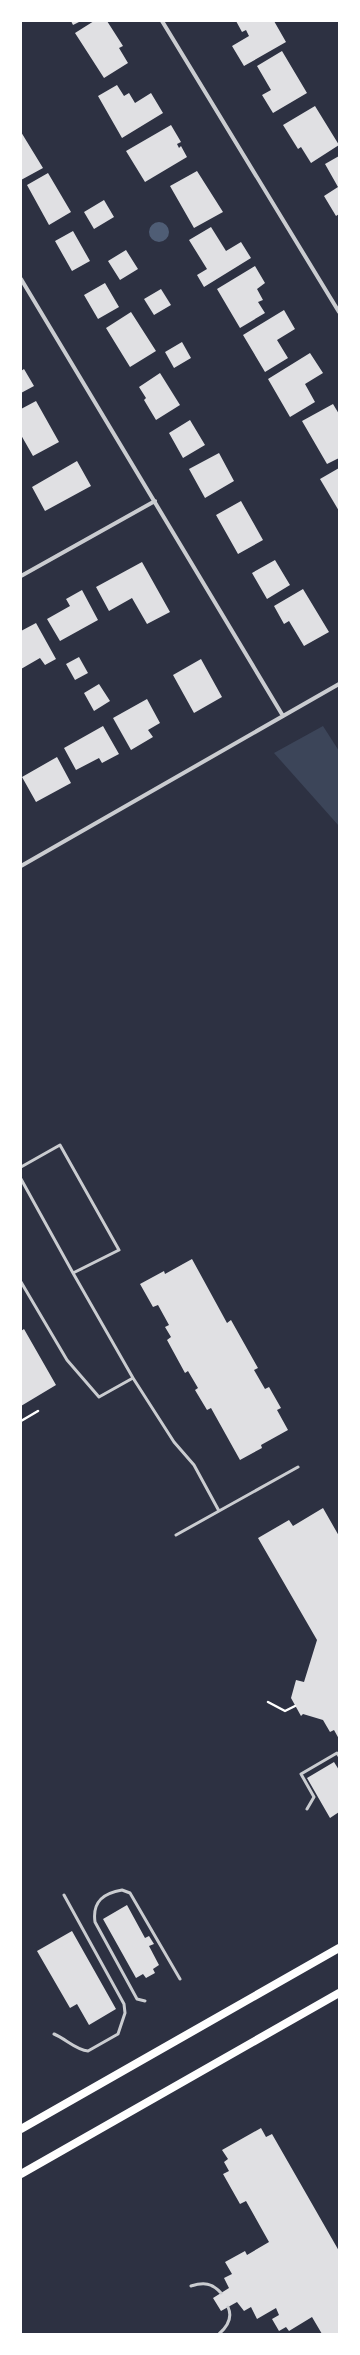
<svg xmlns="http://www.w3.org/2000/svg" width="360" height="2355" viewBox="0 0 360 2355" font-family="'Titillium Web',sans-serif">
<style>
.green{fill:#3c4559}
.water{fill:#4f5d75}
.building{fill:#e0e0e3}
.lines{fill:none;stroke-linecap:round;stroke-linejoin:round}
.path{stroke:#fff;stroke-width:2.5}
.service{stroke:#caccd0;stroke-width:3}
.minor{stroke:#caccd0;stroke-width:4}
.secondary{stroke:#fff;stroke-width:8}
</style>
<rect width="100%" height="100%" fill="#2d3142"/>
<path class="green" d="M323 726 339 751V826L274 753Z"/>
<path class="water" d="M149 232a10 10 0 1 1 20 0a10 10 0 1 1-20 0Z"/>
<path class="building" d="M71 21H81L73 25Z
M94 21H107L123 46 119 48 128 63 104 78 75 33Z
M236 21H274L286 42 244 66 232 46 249 36 246 30 242 32Z
M282 51 307 93 273 113 262 95 271 90 257 66Z
M117 85 124 96 129 93 135 103 151 93 163 113 122 138 98 96Z
M315 106 339 145 311 163 301 147 298 149 283 125Z
M171 125 181 142 177 144 179 148 181 146 187 157 145 182 126 151Z
M21 132 43 168 21 180Z
M339 156V214L336 216 324 196 338 187 325 164Z
M197 171 223 212 194 228 170 186Z
M48 173 71 212 49 225 27 185Z
M104 200 114 217 94 229 84 212Z
M211 227 226 251 241 242 251 258 204 287 197 275 207 269 189 240Z
M73 231 90 261 72 271 55 241Z
M126 250 138 269 120 280 108 261Z
M255 266 265 283 257 289 263 300 258 302 265 313 240 328 217 289Z
M105 283 119 307 98 319 84 295Z
M161 289 171 305 154 315 144 299Z
M284 310 295 329 277 340 288 358 265 372 243 335Z
M131 312 156 351 130 367 106 328Z
M182 342 191 358 174 368 165 352Z
M310 353 323 373 305 384 315 402 290 417 268 379Z
M24 369 34 386 21 393V371Z
M160 373 180 405 156 420 144 400 146 398 139 387Z
M36 401 59 442 33 456 21 435V409Z
M333 404 339 414V458L327 464 302 421Z
M190 420 205 445 183 458 169 433Z
M219 453 234 481 205 498 189 469Z
M77 461 91 486 45 511 32 487Z
M339 468V511L320 479Z
M241 501 263 540 238 554 216 515Z
M275 560 290 585 267 599 252 573Z
M142 562 170 612 147 624 132 598 109 611 96 587Z
M303 589 329 632 304 646 289 621 284 624 274 606Z
M82 590 98 620 60 641 47 619 70 606 66 599Z
M36 623 56 659 45 665 40 658 21 669V631Z
M79 657 88 673 75 680 66 664Z
M201 659 222 697 194 713 173 675Z
M99 684 110 701 94 711 84 693Z
M147 699 160 723 148 730 153 737 131 750 113 718Z
M103 726 119 754 102 763 99 758 76 770 64 748Z
M57 757 71 783 36 802 22 777Z
M192 1259 227 1323 231 1320 258 1368 254 1370 265 1389 269 1387 281 1408 277 1410 288 1430 261 1445 262 1448 240 1460 211 1408 207 1410 195 1390 198 1388 188 1371 185 1373 167 1340 171 1337 165 1327 169 1325 158 1305 153 1307 140 1284 164 1271 165 1274Z
M24 1329 56 1385 21 1406V1331Z
M323 1508 339 1536V1739L334 1730 330 1732 323 1720 303 1714 301 1716 291 1698 296 1680 304 1682 317 1640 258 1538 289 1520 293 1526Z
M334 1762 339 1770V1812L330 1818 307 1778Z
M127 1905 145 1938 149 1936 154 1944 149 1946 159 1965 153 1969 155 1973 146 1978 143 1974 136 1978 103 1919Z
M72 1931 116 2009 89 2025 77 2004 70 2008 37 1951Z
M261 2128 266 2137 272 2134 339 2251V2334H322L312 2317 289 2331 286 2327 279 2331 272 2319 279 2315 276 2308 257 2319 251 2307 244 2311 237 2302 221 2311 213 2298 229 2288 224 2278 232 2274 225 2262 245 2251 247 2255 269 2242 246 2201 240 2204 223 2174 229 2171 224 2162 228 2159 222 2150Z"/>
<g class="lines">
<path class="path" d="M21 1421 38 1411
M268 1702 285 1711 295 1706"/>
<path class="service" d="M21 1167 60 1145 119 1250 73 1273 133 1378
M21 1179 73 1273
M21 1282 67 1360 99 1397 133 1378 174 1442 194 1465 219 1511 298 1467
M176 1535 219 1511
M307 1809 314 1797 301 1774 337 1753 339 1756
M145 2001 137 1999 95 1922C92 1901 104 1893 122 1890L130 1893 180 1979
M54 2034C66 2039 76 2050 88 2051L118 2034 125 2013 124 2004 64 1895
M191 2286C204 2282 212 2283 221 2293
M219 2334C227 2327 233 2318 228 2307"/>
<path class="minor" d="M162 21 339 312
M21 279 283 716
M21 576 155 501
M21 866 339 684"/>
<path class="secondary" d="M21 2129 339 1948
M21 2174 339 1993"/>
</g>
<rect width="360" height="2355" fill="none" stroke="#ffffff" stroke-width="44"/>
</svg>
